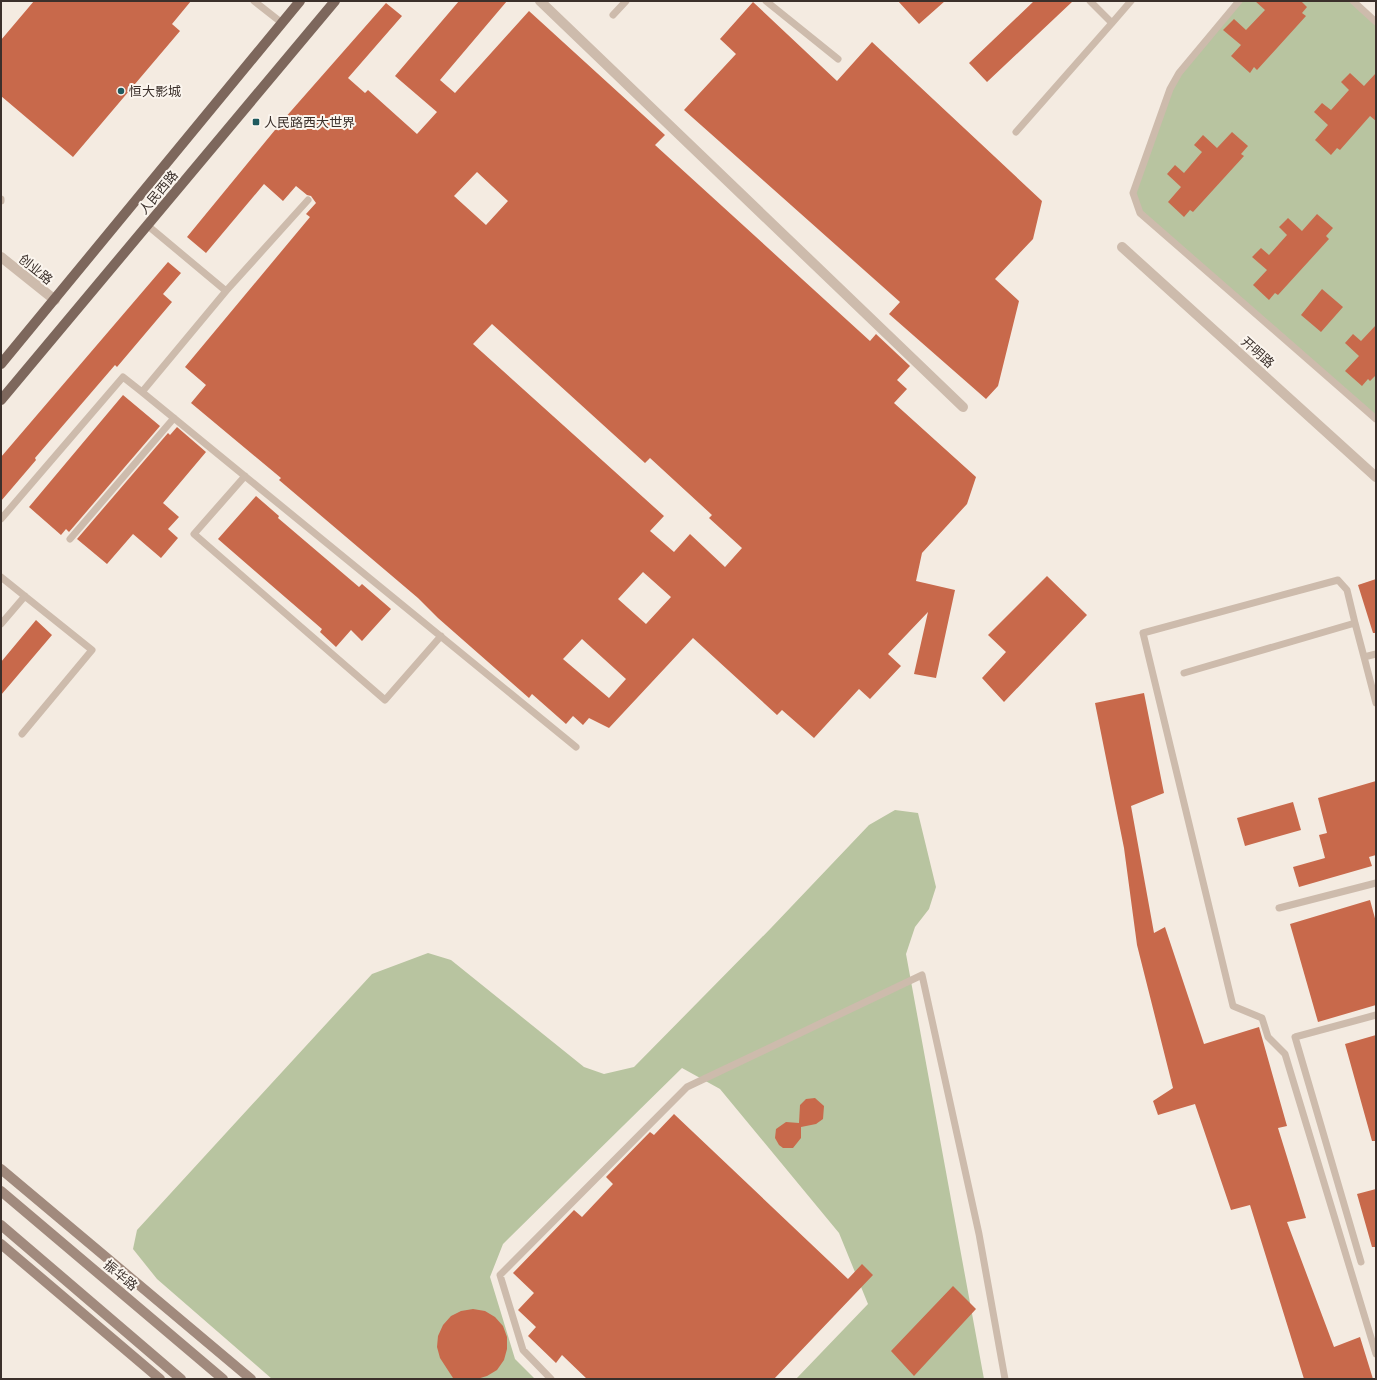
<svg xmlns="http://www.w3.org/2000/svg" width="1377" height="1380" viewBox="0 0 1377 1380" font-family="Rubik,'Noto Sans SC',sans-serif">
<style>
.green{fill:#b8c4a0}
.building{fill:#c8694b;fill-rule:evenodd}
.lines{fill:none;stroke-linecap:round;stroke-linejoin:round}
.lane{stroke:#cdbbac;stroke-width:7}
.street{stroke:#cdbbac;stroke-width:10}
.secondary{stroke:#a18a7d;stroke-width:10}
.primary{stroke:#7d675c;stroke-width:10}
.poi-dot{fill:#1f5a5e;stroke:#fbf5ee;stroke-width:1.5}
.labels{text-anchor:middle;stroke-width:4;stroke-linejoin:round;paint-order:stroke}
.poi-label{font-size:13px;fill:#3b302b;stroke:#fbf5ee;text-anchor:start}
.street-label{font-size:13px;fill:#3b302b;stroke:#fbf5ee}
</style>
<rect width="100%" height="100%" fill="#f4ebe1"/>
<path class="green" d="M1239 1H1353L1376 22V419L1140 213 1133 193 1170 89Z
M895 810 918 813 936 887 929 909 915 927 906 954 984 1379H796L868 1304 839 1233 720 1089 682 1068 503 1244 490 1277 515 1359 535 1379H272L157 1279 133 1249 137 1230 372 974 428 953 451 960 584 1067 604 1074 634 1067 771 928 869 825Z"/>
<path class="building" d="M34 1H191L172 24 180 31 73 157 1 96V40Z
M459 1H507L440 80 455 93 529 11 665 135 655 145 870 341 876 334 910 366 897 380 907 389 894 403 976 477 967 504 922 553 916 581 955 590 936 678 914 674 928 612 888 654 901 666 870 699 859 689 814 738 782 710 777 715 693 638 609 728 589 718 583 725 573 716 566 724 532 694 529 698 438 618 418 598 279 480 281 478 191 403 206 385 185 367 310 217 306 214 316 203 311 196 307 195 296 186 283 201 264 184 206 253 187 237 284 119 386 3 402 16 348 78 365 93 368 90 417 134 437 112 395 76ZM477 172 508 201 486 225 454 196ZM492 324 645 463 650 458 712 515 709 518 742 548 725 567 690 534 674 552 650 531 664 516 473 344ZM643 572 671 597 646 624 618 599ZM582 639 626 679 609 698 563 659Z
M898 1H945L919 24Z
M1034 1H1073L987 82 969 63Z
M1255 1H1301L1307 7 1302 13 1306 16 1257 70 1254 67 1250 73 1231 56 1241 45 1223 30 1234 19 1246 30 1265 10Z
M753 2 837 81 872 42 1042 201 1033 239 995 279 1019 301 998 386 986 399 889 314 900 302 684 110 736 54 720 39Z
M1350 73 1364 86 1376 73V121L1370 116 1340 150 1337 148 1331 155 1315 140 1328 125 1314 112 1322 103 1331 110 1349 90 1341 82Z
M1232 132 1248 146 1241 154 1244 156 1193 212 1190 210 1184 217 1168 202 1181 187 1167 174 1175 165 1184 173 1202 152 1194 145 1203 135 1217 148Z
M1317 214 1333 228 1326 236 1329 239 1278 295 1275 293 1269 300 1253 285 1267 270 1252 257 1261 248 1269 255 1287 235 1279 227 1288 218 1302 231Z
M168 262 181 273 163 294 172 302 117 367 115 365 35 458 36 460 1 501V457Z
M1322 289 1343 307 1321 332 1301 315Z
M1376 325V375L1370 381 1368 379 1362 386 1345 371 1359 356 1345 343 1353 334 1361 341Z
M123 395 160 426 69 532 66 529 61 535 29 507Z
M177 427 206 452 163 503 179 517 168 529 178 538 161 558 133 534 107 564 77 539 168 433 170 435Z
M256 496 279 516 278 518 359 587 362 584 391 609 362 641 351 630 336 647 320 632 322 629 218 539Z
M1047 576 1087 615 1004 702 982 678 1006 652 988 635Z
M1376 579V633H1373L1358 585Z
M36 620 52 635 1 695V662Z
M1144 693 1164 793 1131 806 1154 933 1165 927 1204 1044 1259 1027 1287 1126 1278 1128 1306 1218 1287 1222 1334 1347 1360 1337 1373 1379H1304L1250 1205 1231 1210 1195 1104 1158 1115 1153 1101 1173 1088 1137 945 1124 848 1095 703Z
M1376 781V855L1369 857 1372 866 1299 887 1293 867 1325 858 1319 835 1327 833 1318 798Z
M1293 802 1301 830 1245 846 1237 818Z
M1370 900 1376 922V1005L1318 1022 1290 924Z
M1376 1035V1141H1372L1345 1044Z
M815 1098 824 1106 823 1119 816 1124 801 1127V1138L793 1148H783L779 1145 775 1138 776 1129 786 1122 799 1123 800 1105 806 1099Z
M674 1114 848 1279 862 1264 873 1275 774 1379H587L562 1355 556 1363 528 1336 536 1327 518 1310 534 1293 513 1273 574 1210 582 1217 613 1184 606 1177 650 1132 654 1135Z
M1376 1189V1247H1372L1357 1194Z
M953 1286 976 1309 914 1376 891 1351Z
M473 1309 485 1311 495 1317 503 1326 507 1337V1349L504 1360 497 1370 487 1376 477 1379 453 1378 440 1358 437 1347 438 1336 443 1325 451 1316 461 1311Z"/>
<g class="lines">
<path class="lane" d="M254 1 282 23
M766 1 838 59
M1090 1 1112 23 1131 1
M1239 1 1179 73 1170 89 1133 193 1140 213 1376 419
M1353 1 1376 22
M613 15 626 1
M1016 132 1112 23
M1 199V201
M147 225 226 291 142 392 576 747
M226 291 308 200
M245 476 194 534 385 700 441 636
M1 519 123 377 142 392
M70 539 174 418
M1 577 92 650 22 734
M1355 623 1347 590 1338 580 1143 633 1233 1006 1262 1018 1268 1037 1285 1054 1376 1354
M1 624 25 596
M1376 654 1364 657 1376 703
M1184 673 1355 623 1364 657
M1279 908 1376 883
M1361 1262 1295 1037 1376 1015
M551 1379 523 1350 500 1275 687 1087 922 975 979 1234 1005 1379"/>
<path class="street" d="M540 1 963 407
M1122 247 1376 477
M1 257 55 300"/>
<path class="secondary" d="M1 1169 251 1379
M1 1191 223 1379
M1 1225 181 1379
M1 1244 160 1379"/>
<path class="primary" d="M1 364 300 1
M1 400 335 1"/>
</g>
<g class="poi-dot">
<circle cx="121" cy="91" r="4"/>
<rect x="252" y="118" width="8" height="8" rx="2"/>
</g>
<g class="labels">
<g class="poi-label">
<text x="129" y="96">恒大影城</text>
<text x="264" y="127">人民路西大世界</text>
</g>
<g class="street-label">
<text transform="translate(158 192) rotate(-50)" y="5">人民西路</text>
<text transform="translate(36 269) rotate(39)" y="5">创业路</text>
<text transform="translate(1258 352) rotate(42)" y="5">开明路</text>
<text transform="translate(121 1275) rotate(40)" y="5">振华路</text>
</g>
</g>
<rect width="1377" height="1380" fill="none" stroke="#3b302b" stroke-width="4"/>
</svg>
